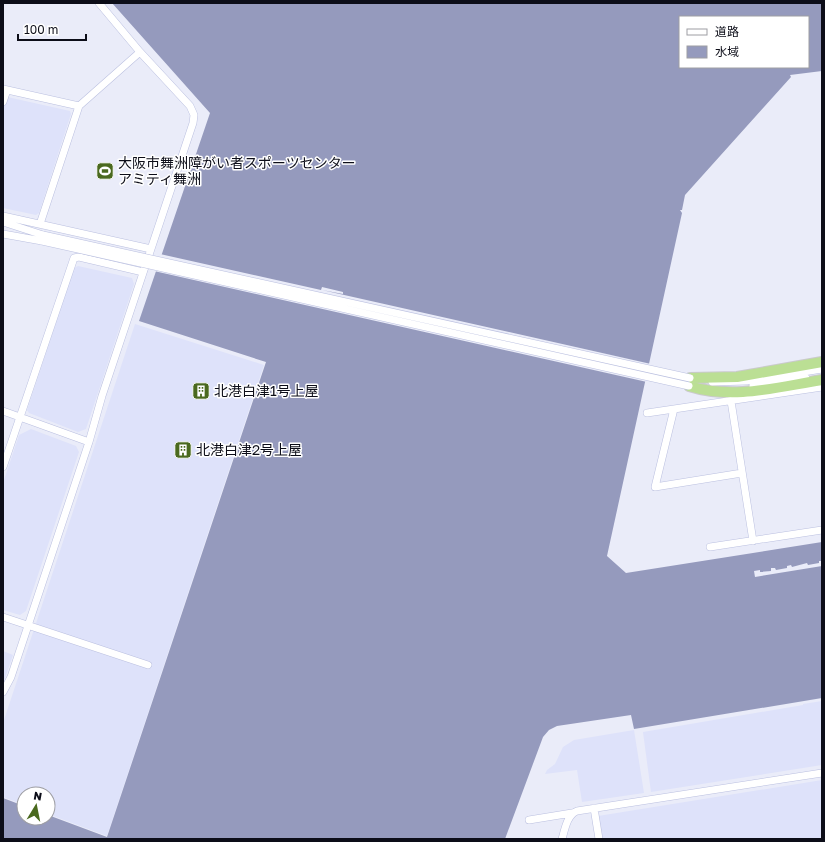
<svg xmlns="http://www.w3.org/2000/svg" width="825" height="842" viewBox="0 0 825 842" font-family="'Golos Text','Noto Sans JP',sans-serif">
<style>
.built{fill:#dee2fa}
.water{fill:#959abd;fill-rule:evenodd}
.pier{fill:#eaecf9}
.lines{fill:none;stroke-linecap:round;stroke-linejoin:round}
.minor-casing{stroke:#bbc0e0;stroke-width:8}
.highway-casing{stroke:#cacacc;stroke-width:12}
.minor{stroke:#fff;stroke-width:7}
.highway{stroke:#bbdf94;stroke-width:10}
.minor-bridge-casing{stroke:#bbc0e0;stroke-width:8;stroke-linecap:butt}
.minor-bridge{stroke:#fff;stroke-width:7}
.labels{text-anchor:middle;stroke-width:3;stroke-linejoin:round;paint-order:stroke}
.poi-label{font-size:14px;fill:#0c0d18;stroke:#fff;text-anchor:start}
</style>
<rect width="100%" height="100%" fill="#eaecf9"/>
<path class="built" d="M3 96 70 111 71 114 39 213 36 215 3 208Z
M78 266 132 278 134 284 86 429 78 432 29 413 27 410 74 268Z
M135 324 264 365 107 836 48 814V794H24V805L3 797V723Z
M31 429 76 446 79 452 26 611 20 615 3 610V483L19 435Z
M3 651 13 655 3 684Z
M822 701V765L651 792 643 732 803 705V704Z
M634 730 644 793 582 802 577 770 545 774 547 770 555 764 563 747 574 740Z
M822 780V839H602L598 816Z"/>
<path class="water" d="M112 3H822V71L790 75 791 77 685 195 682 210H680L682 213 607 556 626 573 822 542V698L634 729 631 715 557 726 549 730 543 737 505 839H3V798L24 806V818H48V815L107 837 266 362 139 321 210 113ZM680 17H808V67H680Z"/>
<path class="pier" d="M160 254 321 290 322 287 343 292V294L322 290 651 364 647 382 154 271Z
M819 561H822V566L755 577 754 571 760 570V572L771 571V568H775L776 570 787 568V566L791 565 792 567 807 563 808 565 819 563Z"/>
<g class="lines">
<defs>
<path id="minor" d="M3 89 79 106
M3 102 7 90
M3 216 151 249
M3 222 43 235
M40 224 79 106 140 52
M3 234 42 241
M712 382 747 381 822 369
M753 386 806 378
M731 401 753 541
M3 411 89 442
M647 413 674 409
M3 467 74 258 79 257 143 272
M742 473 655 487 674 409 822 387
M710 547 822 530
M3 617 148 665
M3 692 11 677 89 442 102 396 193 123 194 115 190 106 140 52 99 3
M594 808 599 839
M529 820 572 813
M562 839C565 829 567 815 577 811L822 773"/>
<path id="highway" d="M690 378 737 377 822 362
M689 386C733 400 777 387 822 380"/>
</defs>
<use href="#minor" class="minor-casing"/>
<use href="#highway" class="highway-casing"/>
<use href="#minor" class="minor"/>
<use href="#highway" class="highway"/>
<defs>
<path id="minor-bridge" d="M43 235 690 378
M42 241 689 386"/>
</defs>
<use href="#minor-bridge" class="minor-bridge-casing"/>
<use href="#minor-bridge" class="minor-bridge"/>
</g>
<defs>
<symbol id="stadium-square" viewBox="-11 -11 22 22"><rect x="-9" y="-9" width="18" height="18" rx="4" fill="#4a691e" stroke="#fff"/><path d="M0-5a6.5 5 0 1 0 0 10a6.5 5 0 1 0 0-10ZM-3.5-1.8h7v3.6h-7Z" fill="#fff"/></symbol>
<symbol id="building-square" viewBox="-11 -11 22 22"><rect x="-9" y="-9" width="18" height="18" rx="4" fill="#4a691e" stroke="#fff"/><path d="M-4-6H4V6H1V3H-1V6H-4ZM-2.5-4.3h1.7v1.8h-1.7ZM.8-4.3h1.7v1.8H.8ZM-2.5-1h1.7V.8h-1.7ZM.8-1h1.7V.8H.8Z" fill="#fff"/></symbol>
</defs>
<g fill-rule="evenodd">
<use href="#stadium-square" x="95" y="161" width="20" height="20"/>
<use href="#building-square" x="191" y="381" width="20" height="20"/>
<use href="#building-square" x="173" y="440" width="20" height="20"/>
</g>
<g class="labels">
<g class="poi-label">
<text x="118" y="168">大阪市舞洲障がい者スポーツセンター<tspan x="118" dy="16">アミティ舞洲</tspan></text>
<text x="214" y="396">北港白津1号上屋</text>
<text x="196" y="455">北港白津2号上屋</text>
</g>
</g>
<rect width="825" height="842" fill="none" stroke="#0c0d18" stroke-width="8"/>
<rect x="679" y="16" width="130" height="52" fill="#ffffff" stroke="#9e9ea3"/>
<rect x="687" y="29" width="20" height="6" fill="#ffffff" stroke="#9e9ea3"/>
<text x="715" y="36" font-size="12" fill="#0c0d18">道路</text>
<rect x="687" y="46" width="20" height="12" fill="#959abd" stroke="#9e9ea3"/>
<text x="715" y="56" font-size="12" fill="#0c0d18">水域</text>
<g transform="translate(36 806) rotate(10)"><circle r="19" fill="#ffffff" stroke="#9e9ea3"/>
<path d="M0-3L7 15L0 10L-7 15Z" fill="#4a691e"/>
<text y="-6" font-size="11" font-weight="bold" text-anchor="middle" fill="#0c0d18">N</text>
</g>
<path d="M18 34v6h68v-6" fill="none" stroke="#0c0d18" stroke-width="2"/>
<text x="24" y="34" font-size="12" fill="#0c0d18" stroke="#ffffff" stroke-width="3" paint-order="stroke">100 m</text>
</svg>
